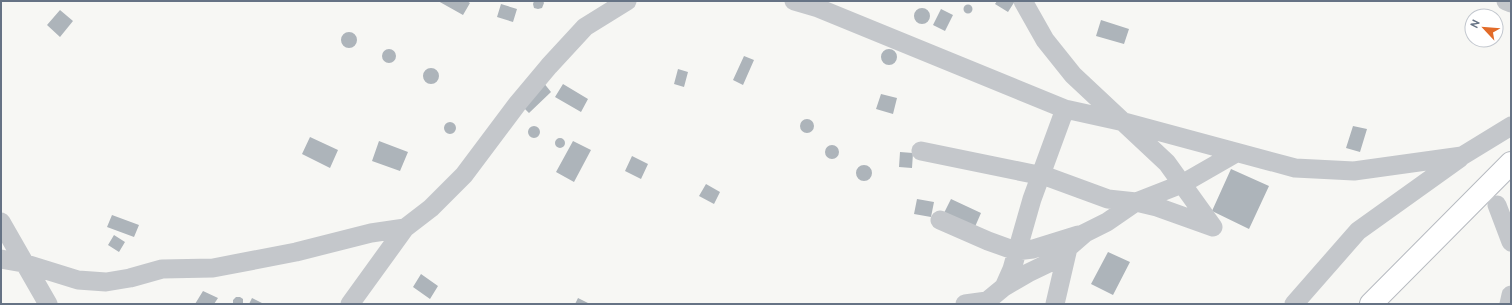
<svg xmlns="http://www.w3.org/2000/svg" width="1512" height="305" viewBox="0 0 1512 305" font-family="Overpass,sans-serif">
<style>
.building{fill:#adb4ba}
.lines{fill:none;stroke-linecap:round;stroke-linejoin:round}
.secondary-casing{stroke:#b6bac0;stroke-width:24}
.minor{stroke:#c4c7cb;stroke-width:19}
.secondary{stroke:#fff;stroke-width:22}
</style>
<rect width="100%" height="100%" fill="#f7f7f4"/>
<path class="building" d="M438 1H467L470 3 463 15Z
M534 1H543L544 3 542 8 538 9 534 8 533 4Z
M997 1H1015L1008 12 995 4Z
M501 4 517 9 513 22 497 17Z
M963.5 9a4.5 4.5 0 1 1 9 0a4.5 4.5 0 1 1-9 0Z
M914 16a8 8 0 1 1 16 0a8 8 0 1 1-16 0Z
M941 9 953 15 945 31 933 25Z
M60 10 73 21 60 37 47 25Z
M1101 20 1129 29 1124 44 1096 36Z
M341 40a8 8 0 1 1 16 0a8 8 0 1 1-16 0Z
M881 57a8 8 0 1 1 16 0a8 8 0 1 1-16 0Z
M382 56a7 7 0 1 1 14 0a7 7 0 1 1-14 0Z
M744 56 754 60 743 85 733 80Z
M423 76a8 8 0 1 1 16 0a8 8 0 1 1-16 0Z
M678 69 688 72 684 87 674 84Z
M543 82 551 92 529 113 520 104Z
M563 84 588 99 581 112 555 97Z
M881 94 897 98 893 114 876 109Z
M800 126a7 7 0 1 1 14 0a7 7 0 1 1-14 0Z
M444 128a6 6 0 1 1 12 0a6 6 0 1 1-12 0Z
M528 132a6 6 0 1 1 12 0a6 6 0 1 1-12 0Z
M1353 126 1367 129 1360 152 1346 148Z
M310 137 338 150 330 168 302 154Z
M555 143a5 5 0 1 1 10 0a5 5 0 1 1-10 0Z
M379 141 408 152 400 171 372 161Z
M573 141 591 150 574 182 556 172Z
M825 152a7 7 0 1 1 14 0a7 7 0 1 1-14 0Z
M900 152 913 153 912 168 899 167Z
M632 156 648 164 641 179 625 171Z
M856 173a8 8 0 1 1 16 0a8 8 0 1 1-16 0Z
M1231 169 1269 186 1249 229 1212 211Z
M706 184 720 192 714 204 699 196Z
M917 199 934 202 931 217 914 214Z
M951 199 981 213 974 229 943 215Z
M112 215 139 225 134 237 107 227Z
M114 235 125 242 119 252 108 245Z
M1108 252 1130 262 1113 295 1091 284Z
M421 274 438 286 430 299 413 287Z
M203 291 218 298 214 304H195Z
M236 297H240L243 299V304H233V300Z
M252 298 264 304H249Z
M578 298 590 304H575Z"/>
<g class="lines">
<defs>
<path id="secondary" d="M1371 304 1511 163"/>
</defs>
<use href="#secondary" class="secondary-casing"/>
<path class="minor" d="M794 1 818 8 1065 109 1124 122 1295 168 1354 171 1462 156 1511 126
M1023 1 1045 40 1073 75 1167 163 1213 227
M1506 1 1511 3
M921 151 1048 177 1108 199 1136 202 1157 207 1213 227
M1497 205 1511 242
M940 220 988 241 1016 251 1033 249 1078 235
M1 222 48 304
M1 259 23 263 78 280 106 282 130 278 162 269 213 268 296 252 371 233 405 228
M1004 287 1012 269 1032 199 1065 109
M350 304 405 228 431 208 464 175 518 103 549 66 585 27 627 1
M965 304 987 301 1004 287 1028 273 1053 261 1085 233 1107 222 1136 202 1182 184 1236 153
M1055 304 1068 248
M1294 304 1358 231 1460 158
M1509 304 1511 295"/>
<use href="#secondary" class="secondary"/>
</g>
<rect width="1512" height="305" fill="none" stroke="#667385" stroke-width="4"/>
<g transform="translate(1484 28) rotate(296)"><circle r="19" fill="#ffffff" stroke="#c2c7ce"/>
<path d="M0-3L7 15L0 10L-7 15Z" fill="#e26b29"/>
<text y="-6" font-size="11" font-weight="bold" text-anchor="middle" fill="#667385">N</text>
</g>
</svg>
